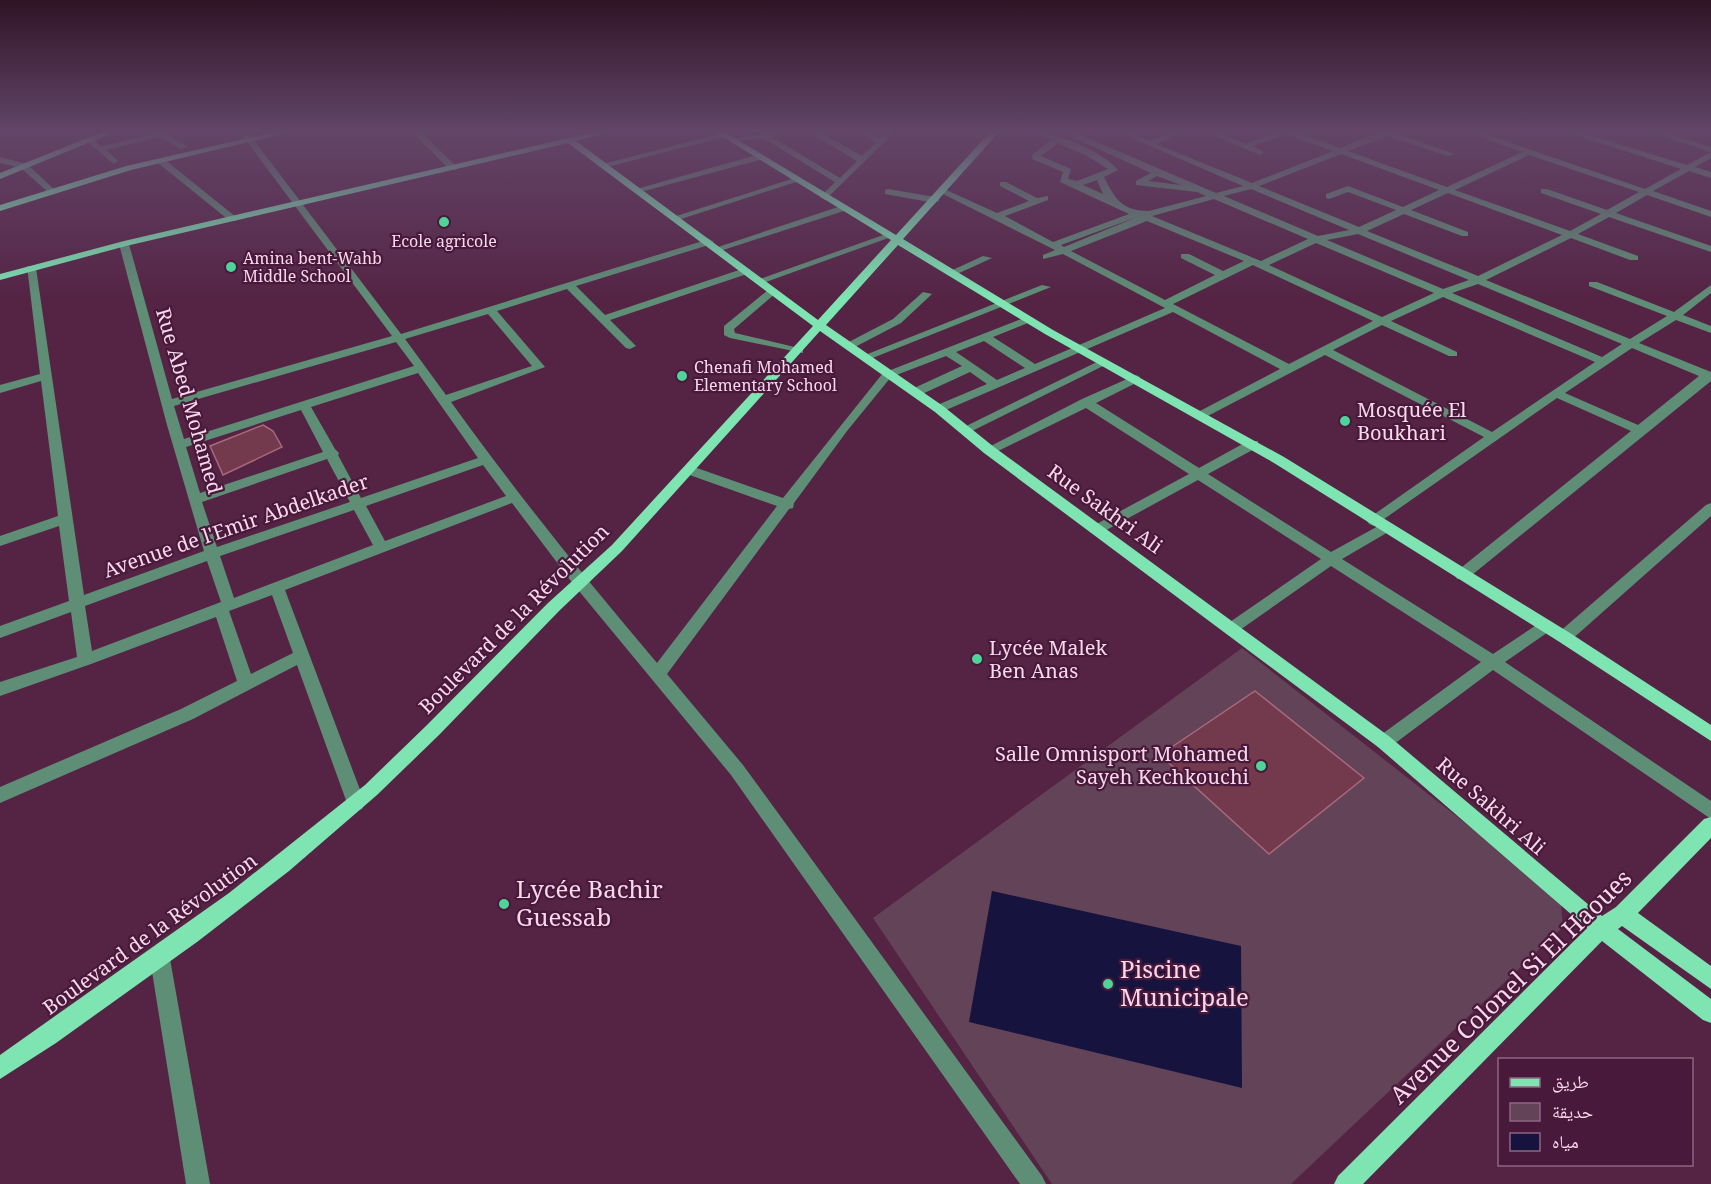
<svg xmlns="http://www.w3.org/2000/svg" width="1711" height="1184" viewBox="0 0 1711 1184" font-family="'Noto Serif','Noto Naskh Arabic',serif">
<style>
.green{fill:#624357}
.water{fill:#16133f}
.building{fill:#723a4c;stroke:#a9697b;stroke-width:1.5}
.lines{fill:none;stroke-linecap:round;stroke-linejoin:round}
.minor{fill:#5f8e76;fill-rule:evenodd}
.major{fill:#7de4b2;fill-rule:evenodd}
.poi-dot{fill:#4ed399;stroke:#49193b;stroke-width:2}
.labels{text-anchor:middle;stroke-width:4.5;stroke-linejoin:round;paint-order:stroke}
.far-poi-label{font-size:16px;fill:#f8d8eb;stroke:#49193b;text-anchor:start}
.street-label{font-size:20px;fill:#f8d8eb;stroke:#49193b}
.poi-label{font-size:20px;fill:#f8d8eb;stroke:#49193b;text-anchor:start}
.near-poi-label{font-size:24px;fill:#f8d8eb;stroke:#49193b;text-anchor:start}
.near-street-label{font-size:24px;fill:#f8d8eb;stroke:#49193b}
</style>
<rect width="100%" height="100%" fill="#552445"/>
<path class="green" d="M1242 648 1553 892 1561 903 1563 927 1291 1184H1052L873 918Z"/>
<path class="water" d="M992 891 1241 946 1242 1088 969 1022Z"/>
<path class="building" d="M263 425 273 431 282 447 223 475 210 446Z
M1255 691 1364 778 1269 854 1160 755Z"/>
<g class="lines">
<path class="minor" d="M239 131H247L401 334 709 239 714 242 712 244 576 286 605 315 742 269H750V273L610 320 636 346 630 349 626 348 567 289 497 311 545 367 451 402C516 492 584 577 657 663L777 506 684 473 682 470 684 467H694L783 498 883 373 1029 316 1034 319 1033 321 993 337 1035 364 1165 308 1063 254 1043 259V255L1055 250 937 191 944 189 997 213 1029 201 1000 186V182H1006L1037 198 1048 196V200L1005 216 1053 242 1129 214 1060 182 1063 172 1032 159V155L1051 140 1031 131C1054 131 1104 152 1118 170L1104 177C1115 199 1122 211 1149 211L1206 196 1197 192 1136 185V181L1151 173 1059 131H1071L1216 193 1243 186 1115 131H1127L1149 141 1172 131H1184L1156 144 1252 183 1333 151 1285 134 1253 146 1264 152 1260 155 1203 131H1215L1246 144 1276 131H1294L1340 148 1379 131H1396L1394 133 1455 154 1448 156 1387 136 1348 151 1447 187 1522 152 1463 131H1476L1645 189 1681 169 1563 131H1577L1687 165 1711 152 1646 131H1660L1711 147V158L1695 167 1711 172V178L1689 171 1653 191 1711 211V217L1647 195 1616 213 1711 246V252L1609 217 1578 234 1638 256V260H1630L1571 238 1486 280 1630 339 1667 316 1589 286V282H1597L1674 312 1711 285V293L1683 315 1711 326V333L1676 320 1639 343 1711 372V381L1467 579H1457L1455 575 1457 571 1631 431 1557 398 1374 526 1369 524 1367 521 1369 518 1484 437 1325 355 1202 419 1196 415 1198 412 1280 369 1173 312 939 413 935 412V406L987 384 970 372 920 395H912V389L962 366 946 356 891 377 847 431 794 503 793 508 789 509 667 674 743 765 1042 1176 1046 1184H1020L731 775 574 585 512 503 285 590 365 803 362 809 356 811 350 809 347 803 297 665 193 719 0 803V787L181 709 237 681 216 617 91 664 0 696V682L77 657 71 612 0 638V626L69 601 59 526 0 546V536L58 516 41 381 0 393V385L40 374 27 266 36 268 84 595 204 551 167 425 119 244 121 242 129 244 172 399 392 336ZM1058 143 1087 156 1108 169 1077 181 1068 179 1071 169 1041 156ZM1341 154 1439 190 1403 207 1348 186 1326 194V198L1329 199 1348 192 1396 210 1359 227 1259 186ZM1529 155 1639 192 1607 210 1547 189H1541V193L1601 214 1570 231 1455 190ZM1157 176 1181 185 1148 181ZM1097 180 1103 194 1083 185ZM1251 189 1349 230 1318 236 1224 196ZM1448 193 1562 235 1478 276 1367 231 1404 214 1462 236H1468V232L1411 210ZM1214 199 1308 239 1261 261 1152 216ZM1137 217 1064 247 1061 245ZM1147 221 1244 261 1223 271 1189 254H1181V258L1215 275 1165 300 1071 251ZM1358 234 1469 280 1443 289 1327 240ZM1316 243 1434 293 1382 317 1269 265ZM1253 265 1257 267 1373 321 1289 364 1173 304ZM1478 284 1622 344 1602 357 1452 293ZM1443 297 1595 362 1492 432 1333 350 1382 325 1449 356H1457V352L1391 321ZM488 314 532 366 446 395 405 339ZM984 341 1025 368 997 380 956 352ZM396 342 414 366 184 439 174 406ZM1632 348 1699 376 1638 425 1565 393ZM418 373 478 458 361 498 338 455 339 453 335 449 311 407ZM301 410 323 452 200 493 186 447ZM327 459 350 502 217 547 202 502ZM483 465 506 496 385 541 366 506ZM354 510 373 545 234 598 220 556ZM207 561 221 602 92 651 85 606ZM272 595 293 653 251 674 229 611Z
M411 131H420L456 166V170H450Z
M774 131H798L772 137 840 178 857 161 807 131H818L862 156 876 142 856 131H867L880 138 887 131H896L825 200 820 197 835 182 763 138 732 142 728 140Z
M162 132 188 147 181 149 161 137 106 150 118 161 114 164 86 141 93 139 101 146Z
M722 133 726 135 725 137 603 168 599 165Z
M760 154 763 155V159L637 193 633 190Z
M0 157 27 164 56 191 49 193 21 168 0 163Z
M158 159H164L236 217V221H230L158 163Z
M795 178 802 180 678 220 670 218Z
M888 189 935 197 940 200 935 203 885 194V190Z
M844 205 847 206V210L720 251 712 249Z
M886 234 894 236 763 283 754 281Z
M983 256 992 258 955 275 946 273Z
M1042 285 1051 287 870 359H862L860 357Z
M768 290 777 292 734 329 735 333 803 349V353L730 338 724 335V326Z
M923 292 932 294 901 323 853 348H845V344L893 319Z
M1103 359 1109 362 1107 364 968 433 964 434 958 430Z
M1136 375 1140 377V381L1096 403 1199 468 1248 441H1258V447L1208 474 1331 552 1380 525H1390L1392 528 1390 531 1342 559 1493 654 1541 622H1551L1554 626 1551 630 1505 662 1711 801V819L1493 670 1390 747 1384 749 1378 747 1375 742 1378 737 1481 662 1331 566 1237 632H1227L1224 628 1227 624 1321 559 1198 480 1101 533H1091L1089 530 1091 527 1189 474 1086 408 994 453H984L983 450 1082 399Z
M1711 503V516L1570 641H1558L1556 637 1558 633 1706 505Z
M160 949 167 952 170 959 210 1184H186L150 959 153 952Z"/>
<path class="major" d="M105 131H117L0 179V173Z
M279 131H295L131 170 0 211V205L126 166Z
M598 131H614L576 141 818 320 891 240 713 131H723L896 235 991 131H1000L903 239 1053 330 1284 457 1570 633 1711 725V741L1558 641 1274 463 1045 334 898 245 826 325 943 406 994 447 1390 737 1602 916 1616 907 1704 819 1711 817V838L1638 913 1711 966V989L1622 926 1618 929 1711 999V1023L1703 1020 1602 941 1363 1184H1334L1338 1176 1587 928 1378 747 984 453 935 412 820 331 622 551 559 611 439 735 377 795 289 871 197 942 56 1043 0 1079V1055L229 893 365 785 427 725 548 603 612 545 813 326 568 143 126 246 0 280V274L124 241Z"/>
</g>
<linearGradient id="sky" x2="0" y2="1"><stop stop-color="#2f1426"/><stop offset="0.44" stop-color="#624568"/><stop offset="1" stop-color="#624568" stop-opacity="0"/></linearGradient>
<rect width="1711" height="297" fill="url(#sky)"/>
<g class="poi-dot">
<circle cx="444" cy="222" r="6"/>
<circle cx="231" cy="267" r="6"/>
<circle cx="682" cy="376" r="6"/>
<circle cx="1345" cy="421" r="6"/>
<circle cx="977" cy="659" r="6"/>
<circle cx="1261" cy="766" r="6"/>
<circle cx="504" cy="904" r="6"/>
<circle cx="1108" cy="984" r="6"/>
</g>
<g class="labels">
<g class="far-poi-label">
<text x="444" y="247" text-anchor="middle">Ecole agricole</text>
<text x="243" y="264">Amina bent-Wahb<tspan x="243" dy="18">Middle School</tspan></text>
<text x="694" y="373">Chenafi Mohamed<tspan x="694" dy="18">Elementary School</tspan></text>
</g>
<g class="street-label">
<text transform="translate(189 401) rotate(74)" y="7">Rue Abed Mohamed</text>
<text transform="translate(1105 509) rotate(36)" y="7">Rue Sakhri Ali</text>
<text transform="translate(236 526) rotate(-19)" y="7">Avenue de l'Emir Abdelkader</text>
<text transform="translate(514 619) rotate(-45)" y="7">Boulevard de la Révolution</text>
<text transform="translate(1491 806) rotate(41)" y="7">Rue Sakhri Ali</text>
<text transform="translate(150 934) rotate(-36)" y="7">Boulevard de la Révolution</text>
</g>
<g class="poi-label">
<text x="1357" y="417">Mosquée El<tspan x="1357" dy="23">Boukhari</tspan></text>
<text x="989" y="655">Lycée Malek<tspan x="989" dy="23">Ben Anas</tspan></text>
<text x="1249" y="761" text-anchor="end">Salle Omnisport Mohamed<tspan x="1249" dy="23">Sayeh Kechkouchi</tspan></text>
</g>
<g class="near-poi-label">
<text x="516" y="898">Lycée Bachir<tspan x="516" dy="28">Guessab</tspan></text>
<text x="1120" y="978">Piscine<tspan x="1120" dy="28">Municipale</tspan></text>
</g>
<g class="near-street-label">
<text transform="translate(1511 987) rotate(-44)" y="8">Avenue Colonel Si El Haoues</text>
</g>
</g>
<rect x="1498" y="1058" width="195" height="108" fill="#49193b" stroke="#8f6581" stroke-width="1.5"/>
<rect x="1510" y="1078" width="30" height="9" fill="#7de4b2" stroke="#8f6581" stroke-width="1.5"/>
<text x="1552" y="1088" font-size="18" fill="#f8d8eb">طريق</text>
<rect x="1510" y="1103" width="30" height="18" fill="#624357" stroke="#8f6581" stroke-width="1.5"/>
<text x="1552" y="1118" font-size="18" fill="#f8d8eb">حديقة</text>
<rect x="1510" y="1133" width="30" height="18" fill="#16133f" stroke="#8f6581" stroke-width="1.5"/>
<text x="1552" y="1148" font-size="18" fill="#f8d8eb">مياه</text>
</svg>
